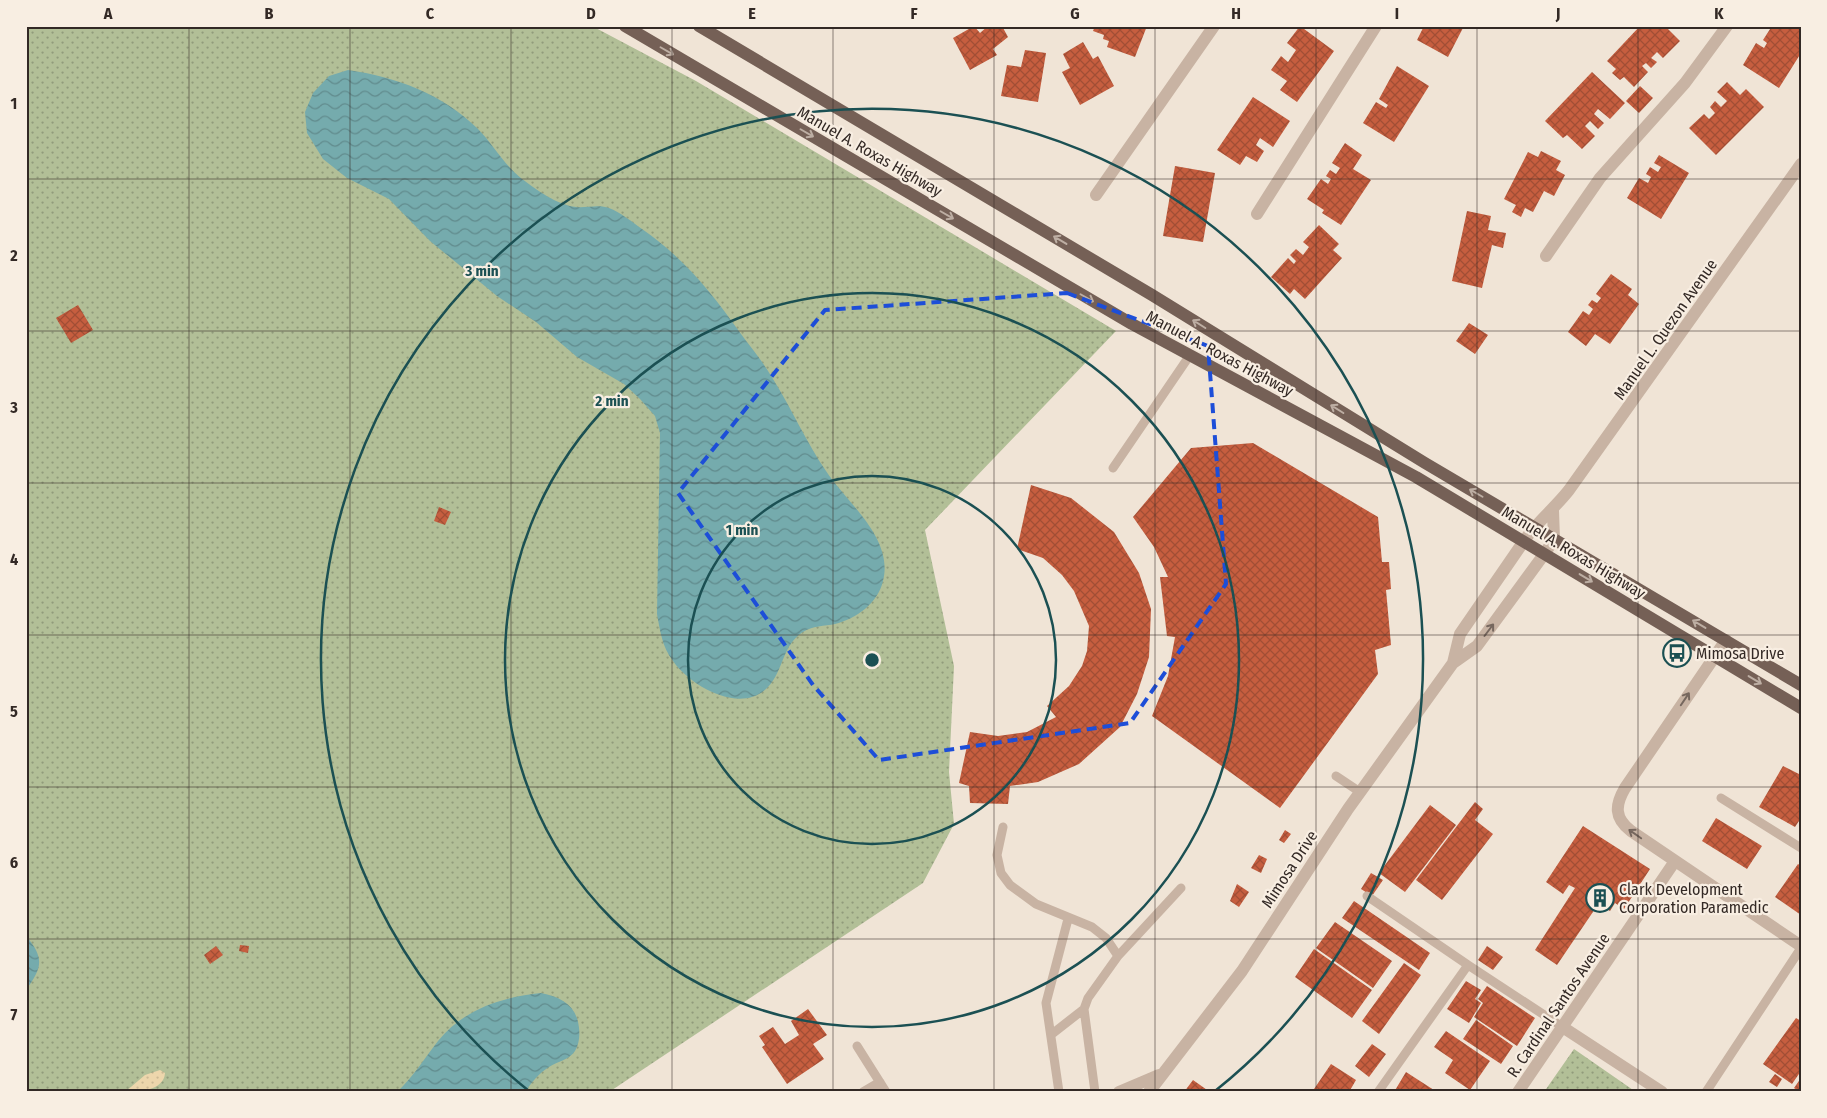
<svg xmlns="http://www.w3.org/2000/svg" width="1827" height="1118" viewBox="0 0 1827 1118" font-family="'Fira Sans Condensed',sans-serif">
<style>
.grass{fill:url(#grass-dots)}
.sand{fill:url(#sand-dots)}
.water{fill:url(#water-waves)}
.building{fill:url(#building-cross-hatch)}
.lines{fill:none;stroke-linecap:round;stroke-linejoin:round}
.service{stroke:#c8b3a3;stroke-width:9}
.minor{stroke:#c8b3a3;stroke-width:12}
.tertiary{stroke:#c8b3a3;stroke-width:12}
.primary{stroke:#756056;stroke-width:12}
.oneway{stroke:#bdaea3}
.oneway2{stroke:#76675e}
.marked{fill:none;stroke:#1d4ed8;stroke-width:4;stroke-dasharray:10 6;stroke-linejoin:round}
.grid{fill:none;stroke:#332925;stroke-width:1;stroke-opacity:0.55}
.ring{fill:none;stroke:#1b5053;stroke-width:2.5}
.labels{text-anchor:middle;stroke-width:4.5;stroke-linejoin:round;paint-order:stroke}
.street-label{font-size:16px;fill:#332925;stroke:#f8eee2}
.poi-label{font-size:16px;fill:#332925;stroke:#f8eee2;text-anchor:start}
.centre{fill:#1b5053;stroke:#f8eee2;stroke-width:2.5}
.ring-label{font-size:15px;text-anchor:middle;font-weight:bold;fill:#1b5053;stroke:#f8eee2;stroke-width:4.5;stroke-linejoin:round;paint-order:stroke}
.neatline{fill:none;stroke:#332925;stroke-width:2}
.grid-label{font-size:16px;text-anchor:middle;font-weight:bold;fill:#332925}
</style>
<defs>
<pattern id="grass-dots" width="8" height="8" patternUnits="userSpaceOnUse" patternTransform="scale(1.25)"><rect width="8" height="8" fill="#b2bf97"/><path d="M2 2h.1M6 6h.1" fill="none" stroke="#919b7b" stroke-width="1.8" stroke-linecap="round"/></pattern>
<pattern id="sand-dots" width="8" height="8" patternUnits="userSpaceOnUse" patternTransform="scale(1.25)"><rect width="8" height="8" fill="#edd6ac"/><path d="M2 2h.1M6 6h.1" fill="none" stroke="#ccb894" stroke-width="1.8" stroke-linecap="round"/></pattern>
<pattern id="water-waves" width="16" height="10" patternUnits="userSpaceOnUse" patternTransform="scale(1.25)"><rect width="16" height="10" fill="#75abad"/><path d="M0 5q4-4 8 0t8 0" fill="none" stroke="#618b8d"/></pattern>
<pattern id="building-cross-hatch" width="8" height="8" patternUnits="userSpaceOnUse" patternTransform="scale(1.25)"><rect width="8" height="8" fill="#c65e3f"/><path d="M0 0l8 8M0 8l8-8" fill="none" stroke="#a14e35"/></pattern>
</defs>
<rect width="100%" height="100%" fill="#f0e4d6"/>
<path class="grass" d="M26 26H592L696 81 1116 331 925 530 954 666 949 772 954 824 923 883 609 1092H26Z
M1574 1049 1636 1092H1544Z"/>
<path class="sand" d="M160 1070 165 1073C164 1091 137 1092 125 1092L145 1075Z"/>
<path class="water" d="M348 70C396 77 443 94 478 129 493 144 504 165 522 179 537 190 557 205 576 207 587 208 599 204 609 208 620 212 632 222 642 229 685 259 711 292 741 334 752 349 764 363 773 379 792 409 806 442 826 471 847 503 894 538 883 581 878 603 856 619 835 624 825 626 812 626 803 632 782 645 784 670 768 687 742 715 691 687 673 661 662 647 660 630 657 614L660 433 655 416 640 399 624 384 577 357 536 322 497 296 430 241 389 199 347 178 323 159 307 133 305 112 313 93 329 76Z
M26 936C45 958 42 968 26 990Z
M541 993C562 997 577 1006 579 1028 580 1036 579 1044 575 1051 569 1060 558 1061 549 1067 539 1073 532 1082 525 1092H397C414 1076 424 1059 438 1041 464 1009 502 997 541 993Z"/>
<path class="building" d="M974 26 980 33 988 26H1002L1008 37 993 49 997 55 970 70 953 38Z
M1095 26H1147L1135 57 1107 47 1109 41 1103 39 1104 35 1093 31Z
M1300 26 1334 51 1297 102 1280 90 1287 81 1271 70 1281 56 1288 62 1296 50 1287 43Z
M1424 26H1464L1448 57 1417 40Z
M1640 26H1665L1680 41 1663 58 1657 52 1651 58 1657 62 1651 68 1646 63 1642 66 1648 72 1634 87 1624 77 1620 80 1612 73 1616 69 1607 61Z
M1772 26H1801V53L1779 88 1743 65 1756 43 1764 48 1767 43 1763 40Z
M1083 42 1093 59 1098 56 1114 86 1080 105 1062 72 1070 68 1063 54Z
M1025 50 1046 53 1038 102 1001 96 1007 65 1021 67Z
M1397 66 1429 86 1394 142 1363 123 1376 102 1386 108 1388 105 1379 99Z
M1592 72 1625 103 1610 119 1598 109 1594 114 1604 123 1598 129 1590 121 1585 126 1595 136 1582 149 1567 135 1563 138 1545 121Z
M1727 82 1740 95 1746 89 1764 107 1716 155 1689 128 1704 114 1709 119 1715 113 1710 107 1715 101 1721 107 1727 101 1717 92Z
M1640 86 1653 98 1639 113 1626 101Z
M1253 97 1290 121 1273 147 1260 138 1256 145 1264 151 1257 162 1246 156 1240 165 1217 150Z
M1345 143 1362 155 1353 169 1371 180 1341 225 1322 213 1324 210 1307 199 1321 179 1328 184 1331 179 1326 176 1330 170 1336 174 1340 168 1332 163Z
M1541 151 1561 161 1556 170 1565 175 1554 196 1544 191 1533 212 1525 208 1521 217 1512 212 1516 205 1504 199 1528 152 1538 157Z
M1659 155 1689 173 1661 219 1627 198 1639 178 1648 183 1651 177 1646 174 1650 167 1658 172 1661 167 1654 163Z
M1175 166 1215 173 1203 242 1163 236Z
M1467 211 1491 216 1488 230 1506 233 1503 248 1492 245 1482 288 1452 281Z
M1319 225 1339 244 1333 250 1342 258 1305 299 1294 289 1290 294 1271 277 1288 258 1294 264 1296 261 1290 255 1296 249 1303 255 1309 247 1303 242Z
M1611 274 1632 289 1628 295 1639 304 1610 344 1595 334 1586 346 1568 332 1583 311 1589 315 1593 309 1588 305 1592 300 1597 303 1601 298 1596 294Z
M78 305 93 330 71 343 56 318Z
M1469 323 1488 335 1475 354 1456 341Z
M1253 443 1378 517 1382 562H1389L1391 589 1386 590 1391 645 1375 650 1378 674 1280 808 1152 716 1168 676 1175 637 1167 636 1160 577H1168L1154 547 1133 517 1191 448Z
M1031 485 1071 498 1114 532 1139 573 1151 609 1149 657 1137 694 1120 727 1079 764 1038 782 1010 786 1008 804 970 803 969 786 959 783 970 732 998 736 1027 732 1056 717 1047 706 1069 686 1082 666 1087 651 1089 626 1074 591 1062 575 1043 558 1017 549Z
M439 507 451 512 445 525 434 521Z
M1783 766 1801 775V818L1795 827 1759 807Z
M1475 802 1483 809 1475 820 1493 834 1442 900 1416 880Z
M1430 805 1456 825 1405 892 1379 873Z
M1716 818 1762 846 1747 869 1702 841Z
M1583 826 1650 869 1624 909 1615 903 1610 911 1603 906 1601 909 1597 906 1557 965 1535 950 1575 888 1569 885 1563 894 1546 882Z
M1285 830 1291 834 1284 843 1279 840Z
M1259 855 1267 859 1261 873 1251 868Z
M1798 864 1801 866V915L1775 897Z
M1371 873 1383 880 1372 896 1361 889Z
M1237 884 1249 892 1239 907 1230 901Z
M1354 901 1430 953 1419 970 1342 918Z
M1335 922 1392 961 1373 988 1316 948Z
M240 945 249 946 248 953 239 951Z
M216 946 223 955 210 964 204 955Z
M1487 946 1503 957 1493 970 1478 960Z
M1314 949 1372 990 1352 1018 1295 977Z
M1404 963 1421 975 1379 1034 1362 1021Z
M1466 981 1481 990 1475 999 1481 1003 1469 1023 1447 1009Z
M1487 986 1535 1018 1517 1046 1474 1017 1483 1003 1478 999Z
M808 1009 827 1035 813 1044 824 1059 787 1084 762 1047 765 1045 759 1036 773 1027 785 1044 799 1035 791 1021Z
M1796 1018 1801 1021V1071L1792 1084 1763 1064Z
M1476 1020 1513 1046 1501 1064 1463 1039Z
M1446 1031 1490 1061 1470 1090 1445 1073 1453 1060 1434 1047Z
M1372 1044 1386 1054 1369 1077 1355 1066Z
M1331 1064 1356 1080 1349 1092H1312Z
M1406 1072 1437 1092H1394Z
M1775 1074 1782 1079 1777 1087 1769 1082Z
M1801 1078V1092H1800L1794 1088Z
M1193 1080 1210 1092H1184Z"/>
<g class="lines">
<path class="service" d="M1113 468 1190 355
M1336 776 1360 792
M1721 798 1801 848
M1003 827 997 855 1001 873 1010 885 1036 904 1092 927 1106 938 1118 956 1088 998 1084 1009 1095 1092
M1367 896 1468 965
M1118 956 1181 888
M1052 1034 1084 1009
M857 1046 886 1092
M863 1092 880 1082
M1059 1092 1046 1003 1068 919
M1378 1092 1468 965 1564 1028
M1706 1092 1801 948"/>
<path class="minor" d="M1096 195 1214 26
M1257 214 1376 26
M1546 256 1600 178 1685 83 1727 26
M1726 640 1625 788C1615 805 1614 818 1631 831L1801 946
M1453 663 1460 634 1524 541
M1564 1028 1662 1092
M1119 1092 1159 1075
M1149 1092 1242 971 1348 809 1453 663 1477 646 1545 553
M1518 1092 1675 861"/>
<path class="tertiary" d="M1524 541C1537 522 1555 508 1569 490L1801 164
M1545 553 1554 539 1553 511"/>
<path class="primary" d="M625 26 1132 324 1416 477 1801 708
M699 26 1152 295 1425 463 1801 685"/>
</g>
<defs><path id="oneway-shaft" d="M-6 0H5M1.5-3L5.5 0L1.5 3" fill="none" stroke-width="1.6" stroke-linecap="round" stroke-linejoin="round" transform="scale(1.25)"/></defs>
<g class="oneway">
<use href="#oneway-shaft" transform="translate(667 51) rotate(30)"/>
<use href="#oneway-shaft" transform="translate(807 133) rotate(30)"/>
<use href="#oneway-shaft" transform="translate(947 215) rotate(30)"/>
<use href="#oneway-shaft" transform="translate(1060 240) rotate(-149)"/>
<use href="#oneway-shaft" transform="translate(1087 298) rotate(30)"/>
<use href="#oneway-shaft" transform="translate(1199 324) rotate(-148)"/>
<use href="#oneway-shaft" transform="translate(1337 409) rotate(-148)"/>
<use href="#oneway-shaft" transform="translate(1476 493) rotate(-150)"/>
<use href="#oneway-shaft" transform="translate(1586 578) rotate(31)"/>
<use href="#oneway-shaft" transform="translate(1699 624) rotate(-149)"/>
<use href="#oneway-shaft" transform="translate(1755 680) rotate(31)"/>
</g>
<g class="oneway2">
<use href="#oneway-shaft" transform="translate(1489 630) rotate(-53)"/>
<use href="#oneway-shaft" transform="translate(1685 699) rotate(-56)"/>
<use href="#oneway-shaft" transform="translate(1635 834) rotate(-145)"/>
</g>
<path class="marked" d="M1067 293 1208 346 1226 584 1130 723 879 760 813 685 678 493 825 310Z"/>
<path class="grid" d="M189 26V1092M350 26V1092M511 26V1092M672 26V1092M833 26V1092M994 26V1092M1155 26V1092M1316 26V1092M1477 26V1092M1638 26V1092M26 179H1801M26 331H1801M26 483H1801M26 635H1801M26 787H1801M26 939H1801"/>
<g class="ring">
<circle cx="872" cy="660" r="184"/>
<circle cx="872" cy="660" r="367"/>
<path d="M529 1091A551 551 0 1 1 1215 1091"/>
</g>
<defs>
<symbol id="bus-ring" viewBox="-11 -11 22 22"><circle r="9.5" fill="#f8eee2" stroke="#1b5053" stroke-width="1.5"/><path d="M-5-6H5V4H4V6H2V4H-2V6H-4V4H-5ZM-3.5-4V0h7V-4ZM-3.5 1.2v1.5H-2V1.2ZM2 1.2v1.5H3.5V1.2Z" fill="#1b5053"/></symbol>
<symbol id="building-ring" viewBox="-11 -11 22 22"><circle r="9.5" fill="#f8eee2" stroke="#1b5053" stroke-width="1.5"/><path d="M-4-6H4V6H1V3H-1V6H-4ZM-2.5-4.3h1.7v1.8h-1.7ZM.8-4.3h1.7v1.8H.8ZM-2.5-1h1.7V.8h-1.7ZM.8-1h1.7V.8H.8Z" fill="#1b5053"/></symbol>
</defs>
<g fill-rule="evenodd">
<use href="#bus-ring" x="1661" y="637" width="32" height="32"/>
<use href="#building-ring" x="1584" y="882" width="32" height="32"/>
</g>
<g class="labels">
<g class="street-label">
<text transform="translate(870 151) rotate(30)" y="6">Manuel A. Roxas Highway</text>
<text transform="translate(1665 329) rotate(-55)" y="6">Manuel L. Quezon Avenue</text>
<text transform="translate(1220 353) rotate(28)" y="6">Manuel A. Roxas Highway</text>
<text transform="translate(1574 552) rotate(31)" y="6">Manuel A. Roxas Highway</text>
<text transform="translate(1289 869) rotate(-57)" y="6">Mimosa Drive</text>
<text transform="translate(1558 1005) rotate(-56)" y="6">R. Cardinal Santos Avenue</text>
</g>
<g class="poi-label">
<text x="1696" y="659">Mimosa Drive</text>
<text x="1619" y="895">Clark Development<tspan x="1619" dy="18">Corporation Paramedic</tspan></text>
</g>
</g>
<circle cx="872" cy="660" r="8" class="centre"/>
<g class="ring-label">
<text x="482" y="276">3 min</text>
<text x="612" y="406">2 min</text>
<text x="742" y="535">1 min</text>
</g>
<rect width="1827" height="1118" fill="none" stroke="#f8eee2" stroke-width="55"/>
<rect x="28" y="28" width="1772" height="1062" class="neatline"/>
<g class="grid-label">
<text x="108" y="19">A</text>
<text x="269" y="19">B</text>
<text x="430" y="19">C</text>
<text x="591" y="19">D</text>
<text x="752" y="19">E</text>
<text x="914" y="19">F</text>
<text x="1075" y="19">G</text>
<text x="1236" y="19">H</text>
<text x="1397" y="19">I</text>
<text x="1558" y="19">J</text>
<text x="1719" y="19">K</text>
<text x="14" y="109">1</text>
<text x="14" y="261">2</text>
<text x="14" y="413">3</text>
<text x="14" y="565">4</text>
<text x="14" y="717">5</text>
<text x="14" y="868">6</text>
<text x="14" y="1020">7</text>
</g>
</svg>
